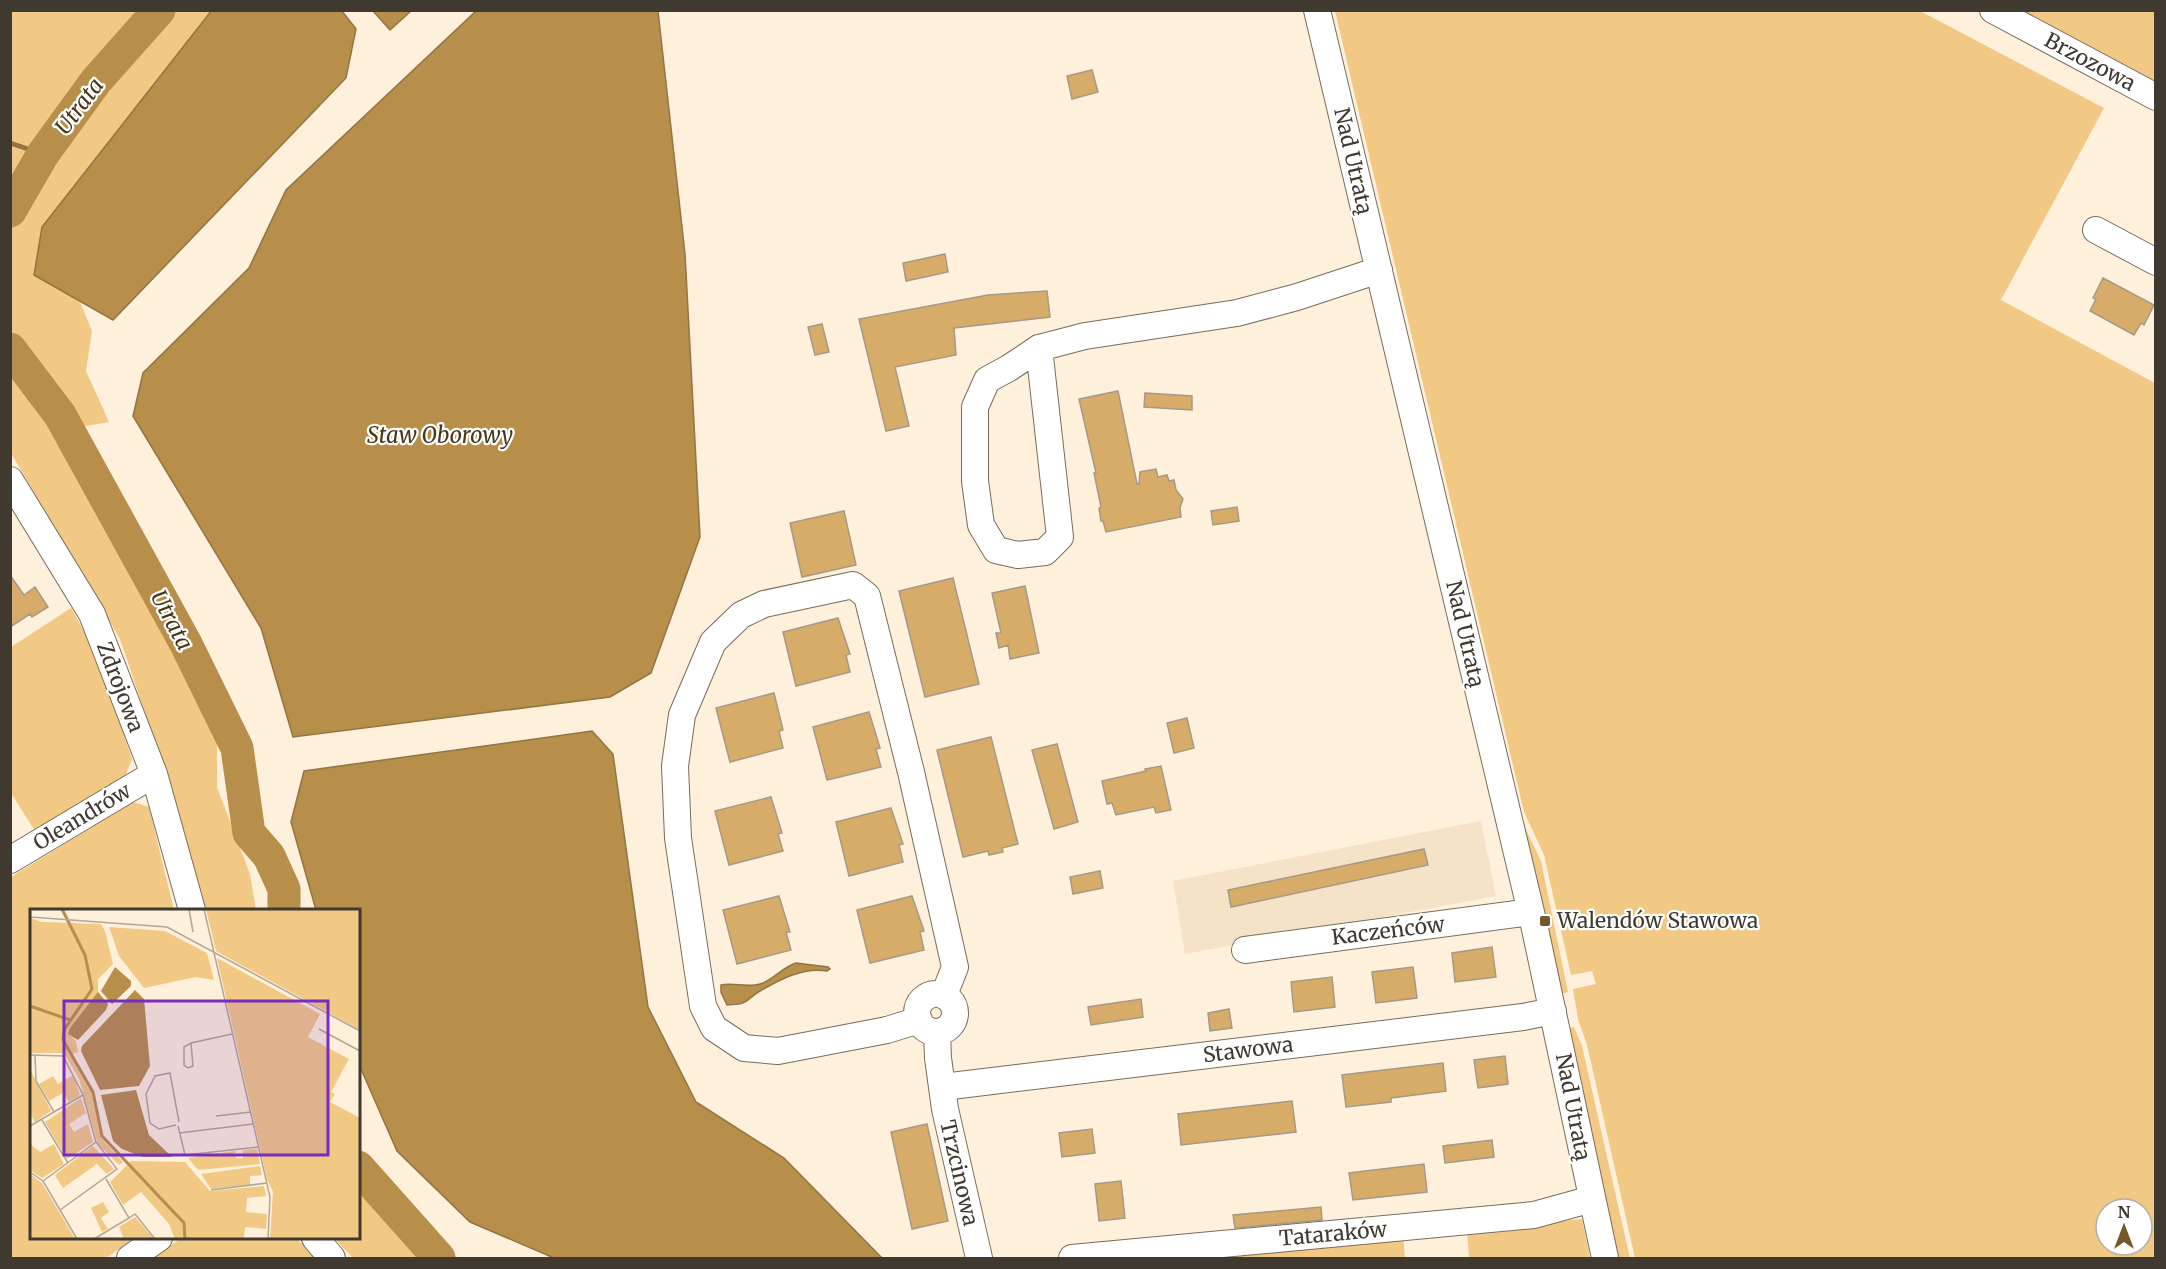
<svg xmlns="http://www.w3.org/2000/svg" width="2166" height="1269" viewBox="0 0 2166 1269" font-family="Merriweather,serif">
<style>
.built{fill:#f4e3c7}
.green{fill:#f2c885;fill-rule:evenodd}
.water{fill:#b78e4a;stroke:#937442;stroke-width:1.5}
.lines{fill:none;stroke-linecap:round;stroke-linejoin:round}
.stream{stroke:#937442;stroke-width:5}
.river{stroke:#b78e4a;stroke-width:33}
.building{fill:#d6ac68;stroke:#a69985;stroke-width:1.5}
.minor-casing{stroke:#786c59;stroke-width:28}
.minor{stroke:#fff;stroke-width:26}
.poi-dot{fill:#73582a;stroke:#fff;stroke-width:2}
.labels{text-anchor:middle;stroke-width:4.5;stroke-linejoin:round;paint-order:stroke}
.street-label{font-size:21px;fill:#3f3930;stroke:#fff}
.poi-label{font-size:21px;fill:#3f3930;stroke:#fff;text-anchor:start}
.water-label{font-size:22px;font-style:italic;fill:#483618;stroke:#fff}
.inset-river{fill:none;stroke:#b78e4a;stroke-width:3}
.inset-road{fill:none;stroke:#b2a796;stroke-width:1.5}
.view{fill:#7b2cbf;fill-opacity:0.15;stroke:#7b2cbf;stroke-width:3}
.inset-edge{fill:none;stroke:#3f3930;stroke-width:3}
</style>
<rect width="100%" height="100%" fill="#fef0da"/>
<path class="built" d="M1481 821 1496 896 1185 954 1173 881Z"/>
<path class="green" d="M10 11H212L42 227 34 275 80 302 92 331 86 371 109 422 58 431 82 479 102 501 116 538 145 580 217 735V787L250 874 256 910H200L173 796 120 639 11 453Z
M1335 11H1920L2104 108 2001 300 2155 383V1258H1635L1587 1045 1578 1019 1573 989 1596 984 1592 971 1571 975 1544 855 1524 812ZM2106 1209H2142V1245H2106Z
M2000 11H2155V97Z
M71 608 95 651 132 759 125 777 35 831 11 793V647Z
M133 802 149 807 174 910H32V1238H135L106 1258H11V877Z
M1521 819 1541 861 1568 992 1557 995 1546 930 1549 929 1546 916 1540 917Z
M1574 1027 1582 1046 1630 1258H1616L1565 1029Z
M359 1191 423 1258H353L334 1238H358Z
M1582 1219 1590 1258H1469L1467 1230Z
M1403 1235 1405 1258H1168Z
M181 1238H296L315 1258H153Z"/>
<path class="water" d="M212 10 342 11 356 29 346 78 113 320 34 275 42 227Z
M373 11H411L390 30Z
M476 11H658L685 254 700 537 651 673 610 697 293 737 261 628 133 416 143 373 249 268 286 190Z
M592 731 613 754 648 1007 696 1102 784 1158 882 1258H554L470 1222 397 1151 361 1069 358 1059V910H316L291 822 304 771Z
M796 963 828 967 830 969 827 971C803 967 781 979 760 991 743 1001 751 1004 727 1005L721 992V985C735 982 749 989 763 983 775 978 783 967 796 963Z"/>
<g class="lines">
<path class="stream" d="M10 143 43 154"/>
<path class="river" d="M10 211 43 154 96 81 159 10
M10 349 60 415 186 644 237 748 249 833 269 856 284 889V910
M358 1167 439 1258"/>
</g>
<path class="building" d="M1092 70 1098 92 1072 99 1067 76Z
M945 254 948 272 906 281 903 263Z
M2103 278 2154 305 2144 325 2141 323 2134 335 2090 311 2096 299 2093 298Z
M1047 291 1050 317 954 328 956 355 895 367 909 426 886 431 859 319 988 295Z
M822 324 829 352 815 355 808 327Z
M1118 391 1137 484H1139L1140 472 1156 469 1158 477 1167 475 1169 481 1174 480 1176 490 1183 499 1180 508 1181 517 1106 532 1103 521H1101L1099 508 1101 507 1094 473H1096L1079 399Z
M1145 393 1192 396V410L1144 407Z
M1237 507 1239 521 1213 525 1211 511Z
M844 511 856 565 802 577 790 523Z
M10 575 24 595 35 587 48 607 32 617 30 614 10 627Z
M953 578 979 684 925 697 899 591Z
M1025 586 1039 653 1010 659 1008 645 999 648 996 633H1001L992 593Z
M838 618 850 654 846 655 850 672 796 686 783 632Z
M774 693 783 730 779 731 783 748 730 762 716 708Z
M869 712 880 748 876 749 881 767 827 780 813 727Z
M1187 718 1194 748 1174 753 1167 723Z
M991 737 1018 844 1002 848 1003 852 989 855 988 851 963 857 937 750Z
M1057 744 1078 822 1054 829 1032 750Z
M1161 766 1171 810 1156 813 1154 807 1116 815 1112 803 1107 804 1102 781 1146 771 1145 769Z
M771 797 782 833 778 834 783 851 729 865 715 811Z
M891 808 903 844 899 845 903 862 849 876 836 822Z
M1424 849 1428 865 1231 907 1228 890Z
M1100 871 1103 888 1073 894 1070 877Z
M779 896 790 932H786L791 950 737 964 723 910Z
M912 896 924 931 920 932 924 950 870 963 857 910Z
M1492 947 1496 977 1455 982 1452 953Z
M1413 967 1417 998 1376 1003 1372 972Z
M1332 977 1335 1007 1294 1012 1291 982Z
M1141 999 1143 1017 1091 1025 1088 1007Z
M1229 1009 1232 1028 1210 1031 1208 1013Z
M1505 1056 1508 1084 1478 1088 1474 1060Z
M1443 1063 1446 1091 1391 1098V1102L1346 1107 1342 1075Z
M1292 1101 1296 1132 1181 1145 1178 1114Z
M927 1124 948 1221 912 1229 891 1132Z
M1092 1129 1095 1153 1062 1157 1059 1133Z
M1492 1140 1494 1157 1445 1163 1443 1146Z
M1424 1164 1427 1192 1353 1200 1349 1173Z
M1121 1181 1125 1218 1099 1221 1095 1184Z
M1321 1207 1322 1220 1235 1228 1233 1215Z"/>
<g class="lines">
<defs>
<path id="minor" d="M1317 10 1535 929 1605 1258
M1993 10 2156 97
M2096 230 2156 262
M1039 348 1060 537 1045 552 1018 555 996 550 981 525 975 481V407L987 380 1009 368 1039 348 1085 336 1237 313 1297 297 1379 270
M10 480 92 614 154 774 192 910
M10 860 154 774
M1245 950 1531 912
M917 1013a19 19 0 1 1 38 0a19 19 0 1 1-38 0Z
M919 1020 887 1030 778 1051 744 1048 714 1028 703 1006 678 838 675 766 682 715 713 642 741 615 764 604 853 585 867 596 911 772 955 967 944 995
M937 1032 938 1058 945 1109 979 1258
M943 1087 1523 1017 1553 1011
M315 1238 332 1258
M130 1258 159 1238
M1072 1258 1534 1215 1592 1199"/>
</defs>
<use href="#minor" class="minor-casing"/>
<use href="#minor" class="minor"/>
</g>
<rect class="poi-dot" x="1539" y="915" width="12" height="12" rx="3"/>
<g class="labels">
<g class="street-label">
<text transform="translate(2090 62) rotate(28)" y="7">Brzozowa</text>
<text transform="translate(1353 161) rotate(77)" y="7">Nad Utratą</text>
<text transform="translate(1465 634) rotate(77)" y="7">Nad Utratą</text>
<text transform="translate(120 687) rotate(69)" y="7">Zdrojowa</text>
<text transform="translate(82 817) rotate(-31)" y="7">Oleandrów</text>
<text transform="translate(1388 931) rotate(-7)" y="7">Kaczeńców</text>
<text transform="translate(1248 1050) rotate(-7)" y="7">Stawowa</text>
<text transform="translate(1573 1107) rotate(79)" y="7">Nad Utratą</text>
<text transform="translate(959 1173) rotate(77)" y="7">Trzcinowa</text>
<text transform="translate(1333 1234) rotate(-5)" y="7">Tataraków</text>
</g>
<g class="poi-label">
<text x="1557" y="928">Walendów Stawowa</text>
</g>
<g class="water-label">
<text transform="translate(79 106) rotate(-53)" y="8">Utrata</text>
<text x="440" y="443">Staw Oborowy</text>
<text transform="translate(172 620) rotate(62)" y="8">Utrata</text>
</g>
</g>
<g transform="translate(30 909)">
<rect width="330" height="330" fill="#fef0da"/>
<path d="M176 0H330V121L186 42ZM0 9 12 13 71 15 75 22 83 55 68 70V83L39 125 46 132 48 143 42 145 61 181 71 229 93 253 89 256 68 235 49 170 34 144H1ZM79 18 135 22 177 44 184 71 166 68 114 79 89 47ZM187 49 290 105 278 128 319 150 301 183 305 185 300 193 330 209V330H240L243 283 237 270ZM0 160 21 202 5 213 0 204ZM43 166 50 186 39 193 33 184 19 192 9 175 23 167 28 175ZM51 189 56 204 39 215 44 223 58 215 63 233 37 250 15 213ZM0 235 10 243 24 235 34 255 12 269 0 261ZM63 237 84 260 77 265 67 255 33 279 25 266ZM227 240 230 255 168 261 158 249 205 242 206 249H213V241ZM101 252 155 253 180 282 234 277 236 287 217 289 216 303 237 305 236 320 215 318 214 330H145L139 315 111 283 93 296 80 273ZM230 257 232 266 220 267V276L181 280 171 265ZM0 265 12 274 45 330H0ZM73 293 79 303 71 309 78 320 72 323 61 299ZM105 308 124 330H94L89 318Z" fill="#f2c885"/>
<path d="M85 58 101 72V77L82 95 71 82ZM105 81 114 90 120 157 109 177 70 181 51 142 52 137ZM68 83 78 95 76 101 48 131 38 125 40 119ZM106 181 119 226 142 248H113L92 240 83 232 71 186Z" fill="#b78e4a"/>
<path class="inset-river" d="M32 0 55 46 62 80 34 121 33 131 63 183 72 227 154 314 155 330M0 97 40 111"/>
<path class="inset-road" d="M159 0 163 23M174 0 240 288 238 330M0 8 137 18 330 122M289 120 330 142M161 134 163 157 158 159 154 156V138L161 134 202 125M0 146 33 147 53 186 66 233 87 260 30 301M5 146 6 172 24 203M186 207 221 203M12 211 38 254M146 216 129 220 120 214 116 185 125 167 140 164 149 213M0 217 53 186M148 217 155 246 228 238M149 224 223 215M0 263 13 272 47 330M13 272 66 233M181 281 237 274M99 309 105 305 125 330M64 330 99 309 76 270"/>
<path class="view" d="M34 92H298V246H34Z"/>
<rect width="330" height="330" class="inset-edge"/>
</g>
<rect width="2166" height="1269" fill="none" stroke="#3f3930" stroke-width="24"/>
<g transform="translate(2124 1227)"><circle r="28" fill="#ffffff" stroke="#b2b0ac" stroke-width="1.5"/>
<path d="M0-4.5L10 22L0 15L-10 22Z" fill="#73582a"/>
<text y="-9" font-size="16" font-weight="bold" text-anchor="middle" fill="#3f3930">N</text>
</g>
</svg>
